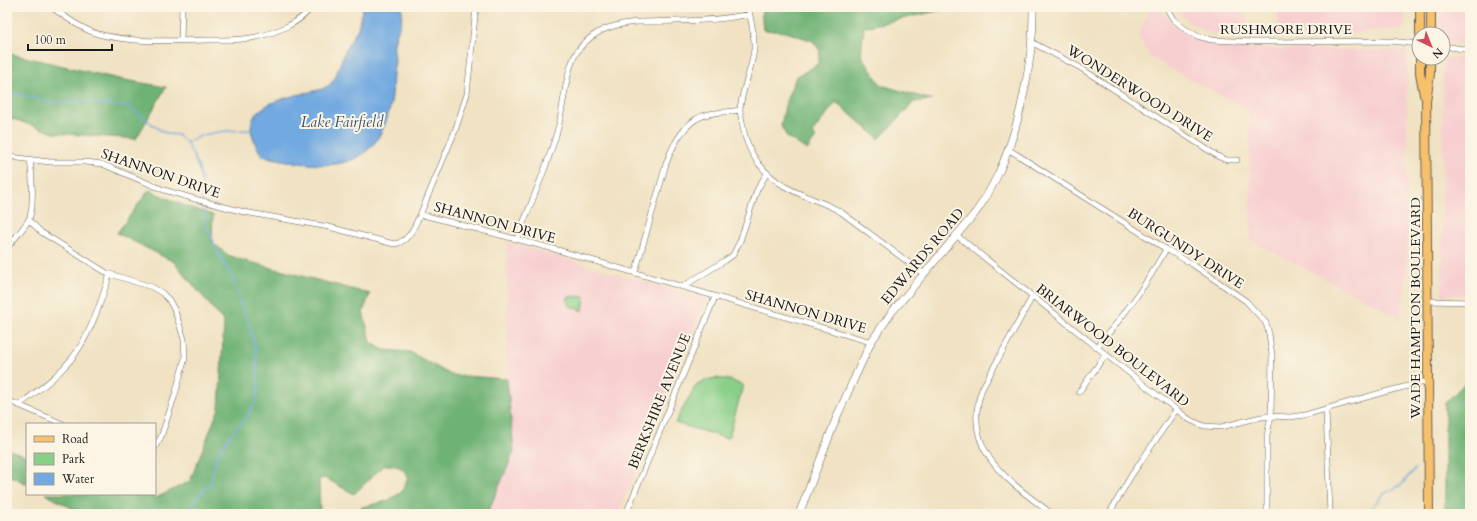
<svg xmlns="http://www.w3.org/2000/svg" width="1477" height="521" viewBox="0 0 1477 521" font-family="Cardo,serif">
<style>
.built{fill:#f7cfd0}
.green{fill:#89cf88;stroke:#527652}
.forest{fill:#6eb274;stroke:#456748}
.water{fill:#71a9e0;stroke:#46627e}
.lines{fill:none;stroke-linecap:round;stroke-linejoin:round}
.stream{stroke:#71a9e0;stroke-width:1.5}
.minor-casing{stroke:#666156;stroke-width:6}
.tertiary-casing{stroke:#666156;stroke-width:8}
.primary-casing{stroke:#666156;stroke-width:10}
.minor{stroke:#fff;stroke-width:5}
.tertiary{stroke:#fff;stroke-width:7}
.primary{stroke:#f7c06b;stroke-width:8}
.labels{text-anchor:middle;stroke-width:4;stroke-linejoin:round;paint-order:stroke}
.street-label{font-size:14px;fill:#1c1c1c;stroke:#fcf5e5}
.water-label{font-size:15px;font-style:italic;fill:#3e546a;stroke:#fcf5e5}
</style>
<rect width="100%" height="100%" fill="#fcf5e5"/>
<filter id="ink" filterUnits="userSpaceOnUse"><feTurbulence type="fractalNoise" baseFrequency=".025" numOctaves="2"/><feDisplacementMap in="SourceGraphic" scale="8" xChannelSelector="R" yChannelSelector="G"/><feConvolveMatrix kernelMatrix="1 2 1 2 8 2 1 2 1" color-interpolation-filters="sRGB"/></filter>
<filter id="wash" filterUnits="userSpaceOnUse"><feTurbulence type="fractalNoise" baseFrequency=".012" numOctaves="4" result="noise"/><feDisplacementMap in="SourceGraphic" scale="16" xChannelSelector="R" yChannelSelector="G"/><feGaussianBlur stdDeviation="0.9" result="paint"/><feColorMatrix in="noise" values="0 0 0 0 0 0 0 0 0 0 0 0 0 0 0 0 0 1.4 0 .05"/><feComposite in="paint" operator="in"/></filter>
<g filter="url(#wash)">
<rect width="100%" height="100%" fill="#f0e2c3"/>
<path class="built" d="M1151 7H1161L1163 12 1175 27 1193 38 1227 46 1251 48 1407 51V263L1401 318 1251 241 1249 110 1151 58 1138 37Z
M1175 7H1244L1247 18 1246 34 1215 33 1203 30 1186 20 1181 15Z
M1278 7H1405L1404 29 1332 35H1279Z
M1438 7H1470V45L1443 41V34H1441L1438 27Z
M1443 57 1470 59V295H1442Z
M507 242 706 300 618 514H487L514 452 507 379Z"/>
<path class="green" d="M585 296 583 311 568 305V297Z
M716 378 729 380 743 385 729 437 726 438 675 423 696 385 705 380Z"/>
<path class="forest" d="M761 7H956L864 27 861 55 881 85 932 100 914 102 879 139 836 102 812 133 816 137 807 150 787 137 781 126 786 101 796 77 818 64 820 51 813 41 786 32 763 30Z
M7 53 119 79 166 87 136 139 54 133 7 117Z
M149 190 183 205 213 215 212 242 228 255 242 260 370 294 363 312 371 342 383 350 410 352 451 375 507 379 514 452 487 514H360L362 507 387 501 402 492 408 477C402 466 396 465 384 465L354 494 325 478 319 479 320 514H83L45 494H144L156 498 190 481 219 408 224 322 174 262 117 233Z
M1470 378V514H1460L1445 509V403Z
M7 449 27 456V484L7 474Z"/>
<path class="water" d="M363 7H402C402 12 402 17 401 22 399 29 395 36 394 43 393 49 395 55 395 61 395 65 393 69 393 73 392 83 393 94 391 103 376 178 322 169 263 156 257 150 255 142 252 134 243 101 301 95 322 89L330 85 335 78 345 51 358 28Z"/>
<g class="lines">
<path class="stream" d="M7 89 14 93 52 103 86 102 129 107 160 130 169 134 178 135 186 142 194 157 199 169 201 179 203 212 205 222 220 257 231 276 252 335 256 351 258 388 256 401 248 415 229 437 221 449 216 457 211 482 197 498 189 514
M187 142C209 130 229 131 253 130
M1365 514 1384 494 1401 485 1415 469"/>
</g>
</g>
<g filter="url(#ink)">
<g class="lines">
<defs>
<path id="minor" d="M51 7C66 17 81 29 98 34 132 43 173 41 207 40 223 40 240 41 256 37 274 33 300 24 311 7
M748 7C751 21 755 34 754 49 752 70 742 88 740 109 740 113 741 117 742 121 745 146 757 167 778 182 797 196 821 200 841 212L924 274
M1166 7 1173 19 1185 29 1197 36 1212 40 1254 42 1390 41 1419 44
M181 41 182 7
M1031 42 1079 67 1219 157 1227 160H1237
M1443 46 1470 50
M1008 149 1166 249 1192 264 1246 301 1266 323 1269 334 1272 355 1271 416 1267 435V514
M7 154 18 158 50 162H86L102 164 164 190 195 199 244 212 329 227 394 244C409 242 414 227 420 215L427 216 554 249 871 342
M420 215 455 131 467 94 476 7
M29 220 41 232 107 273 152 287 162 293 169 300 175 311 184 339 185 358 175 395 161 437 155 447
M956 235 1143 384 1190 420 1204 426 1221 427 1261 417 1271 416 1290 417 1305 415 1384 392 1428 381
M517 239C531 202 548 166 558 128 564 106 565 71 577 52 584 41 599 30 611 27 632 20 655 22 677 21 701 21 726 19 750 14
M7 248C14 239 22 230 28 221 35 209 32 173 30 159
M635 273 666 164C673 144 685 119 709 114 719 112 730 112 740 110
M682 287 726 260 733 255 740 241 757 190 767 173
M1032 297 982 389C960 451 1010 482 1052 514
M1428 301 1470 302
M1097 347C1123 317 1147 284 1166 249
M1079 392 1106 354
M7 400 63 424
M19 405C39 390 61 374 76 353 92 330 101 301 110 274
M1326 410 1330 514
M626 514 715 297
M1109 514 1131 476 1176 410"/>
<path id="tertiary" d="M799 514 838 414 871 342 892 312 976 212C985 199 993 186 999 172 1020 127 1034 57 1033 7"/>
<path id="primary" d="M1420 7V34
M1431 34V7
M1420 58V73L1424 95
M1429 514 1426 101 1430 74V58"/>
</defs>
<use href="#minor" class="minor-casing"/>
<use href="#tertiary" class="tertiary-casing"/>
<use href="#primary" class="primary-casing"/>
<use href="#minor" class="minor"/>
<use href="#tertiary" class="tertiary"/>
<use href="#primary" class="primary"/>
</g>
</g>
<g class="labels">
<g class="street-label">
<text x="1286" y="34">RUSHMORE DRIVE</text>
<text transform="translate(1140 93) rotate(32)" y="5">WONDERWOOD DRIVE</text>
<text transform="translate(161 173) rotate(19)" y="5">SHANNON DRIVE</text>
<text transform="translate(495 222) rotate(15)" y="5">SHANNON DRIVE</text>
<text transform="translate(1186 248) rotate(33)" y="5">BURGUNDY DRIVE</text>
<text transform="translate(922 256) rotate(-50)" y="5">EDWARDS ROAD</text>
<text transform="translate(1415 308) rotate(-90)" y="5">WADE HAMPTON BOULEVARD</text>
<text transform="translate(806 311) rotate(16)" y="5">SHANNON DRIVE</text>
<text transform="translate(1113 345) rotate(38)" y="5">BRIARWOOD BOULEVARD</text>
<text transform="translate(659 401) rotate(-68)" y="5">BERKSHIRE AVENUE</text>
</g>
<g class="water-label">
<text x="342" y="127">Lake Fairfield</text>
</g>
</g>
<rect width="1477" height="521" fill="none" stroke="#fcf5e5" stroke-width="24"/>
<rect x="26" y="423" width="130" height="72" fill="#fcf5e5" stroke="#a29e95"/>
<rect x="34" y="436" width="20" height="6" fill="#f7c06b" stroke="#a29e95"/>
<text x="62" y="443" font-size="12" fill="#1c1c1c">Road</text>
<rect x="34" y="453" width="20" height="12" fill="#89cf88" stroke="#a29e95"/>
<text x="62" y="463" font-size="12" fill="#1c1c1c">Park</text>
<rect x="34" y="473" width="20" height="12" fill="#71a9e0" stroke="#a29e95"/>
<text x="62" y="483" font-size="12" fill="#1c1c1c">Water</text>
<g transform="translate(1431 46) rotate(137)"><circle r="19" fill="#fcf5e5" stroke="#a29e95"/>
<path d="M0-3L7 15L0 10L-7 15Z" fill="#d1495b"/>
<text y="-6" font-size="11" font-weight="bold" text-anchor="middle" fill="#1c1c1c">N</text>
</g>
<path d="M28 44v6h84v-6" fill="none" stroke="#1c1c1c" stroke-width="2"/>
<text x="34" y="44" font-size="12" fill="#1c1c1c" stroke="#fcf5e5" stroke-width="3" paint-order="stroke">100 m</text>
</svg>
